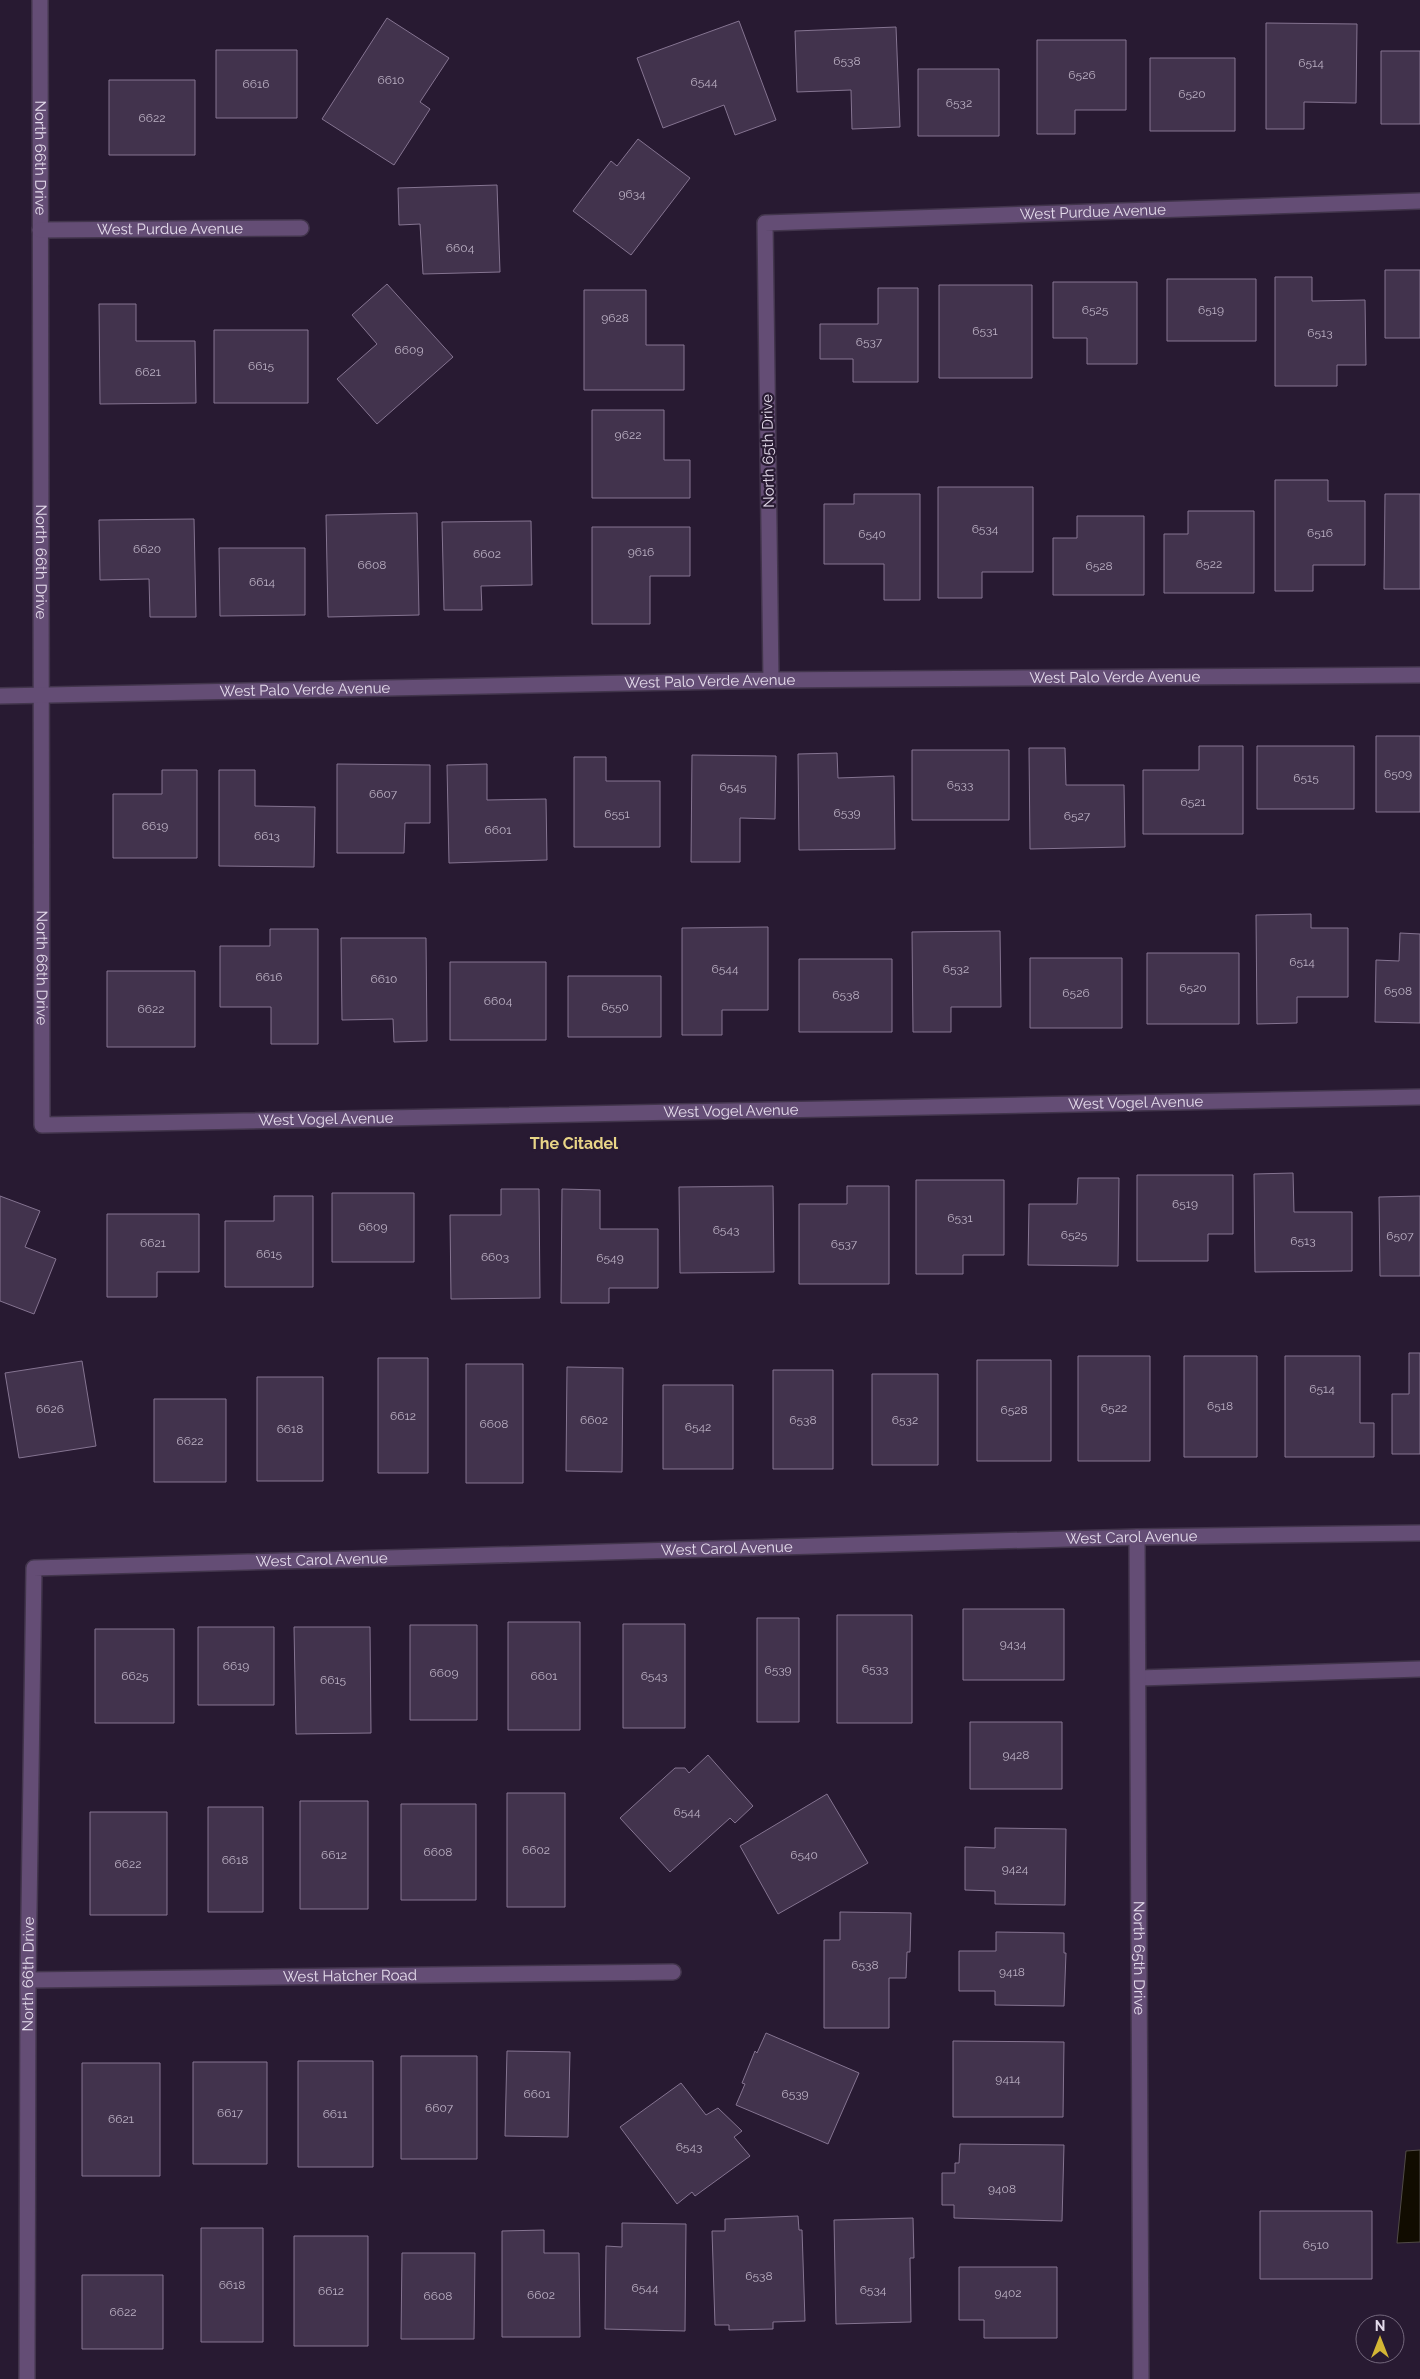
<svg xmlns="http://www.w3.org/2000/svg" width="1420" height="2379" viewBox="0 0 1420 2379" font-family="Raleway,sans-serif">
<style>
.water{fill:#110c00;stroke:#504a46}
.building{fill:#42334d;stroke:#857491}
.lines{fill:none;stroke-linecap:round;stroke-linejoin:round}
.lane-casing{stroke:#42354c;stroke-width:18}
.street-casing{stroke:#42354c;stroke-width:18}
.lane{stroke:#644d75;stroke-width:15}
.street{stroke:#644d75;stroke-width:15}
.labels{text-anchor:middle;stroke-width:4.5;stroke-linejoin:round;paint-order:stroke}
.number-label{font-size:12px;fill:#bcb1c4}
.street-label{font-size:15px;fill:#e4dbeb;stroke:#281a32}
.neighbourhood-label{font-size:16px;font-weight:bold;fill:#e9d587;stroke:#281a32}
</style>
<rect width="100%" height="100%" fill="#281a32"/>
<path class="water" d="M1420 2150V2242L1397 2243 1406 2151Z"/>
<path class="building" d="M387 18 449 58 420 102 430 109 394 165 322 119Z
M739 21 776 120 735 135 724 105 663 128 637 58Z
M1266 23 1357 24 1356 103 1304 102V129H1266Z
M896 27 900 127 852 129 851 90 797 92 795 31Z
M1037 40H1126V110H1075V134H1037Z
M216 50H297V118H216Z
M1381 51H1420V124H1381Z
M1150 58H1235V131H1150Z
M918 69H999V136H918Z
M109 80H195V155H109Z
M638 139 690 178 631 255 573 211 611 161 617 166Z
M497 185 500 272 423 274 420 224 399 225 398 188Z
M1385 270H1420V338H1385Z
M1275 277H1312V301L1365 300 1366 365H1337V386H1275Z
M1167 279H1256V341H1167Z
M1053 282H1137V364H1087V338H1053Z
M387 284 453 357 377 424 337 379 377 344 352 315Z
M939 285H1032V378H939Z
M878 288H918V382H853V359H820V324H878Z
M584 290H646V345H684V390H584Z
M99 304H136V341H195L196 403 100 404Z
M214 330H308V403H214Z
M592 410H664V460H690V498H592Z
M1275 480H1328V501H1365V565H1313V591H1275Z
M938 487H1033V572H982V598H938Z
M854 494H920V600H884V564H824V504H854Z
M1385 494H1420V589H1384Z
M1188 511H1254V593H1164V534H1188Z
M417 513 419 615 328 617 326 515Z
M1077 516H1144V595H1053V538H1077Z
M194 519 196 617H150L149 579 100 580 99 520Z
M531 521 532 585 481 586 482 610H444L442 522Z
M592 527H690V576H650V624H592Z
M219 548H305V615L220 616Z
M1376 736H1420V812H1376Z
M1199 746H1243V834H1143V770H1199Z
M1257 746H1354V809H1257Z
M1029 748H1065L1066 785H1124L1125 847 1030 849Z
M912 750H1009V820H912Z
M837 753 838 778 894 776 895 849 799 850 798 754Z
M692 755 776 756 775 819 740 818V862H691Z
M574 757H606V781H660V847H574Z
M337 764 430 765V823H405L404 853H337Z
M487 764V800L546 799 547 860 449 863 447 765Z
M162 770H197V858H113V794H162Z
M219 770H255V806L315 807 314 867 219 866Z
M1311 914V928H1348V997H1297V1023L1257 1024 1256 915Z
M768 927V1010H722V1035H682V928Z
M270 929H318V1044H271V1007H220V946H270Z
M1000 931 1001 1007H951V1032H913L912 932Z
M1400 933 1420 934V1023L1375 1022 1376 960 1399 961Z
M341 938H426L427 1041 394 1042 393 1019 342 1020Z
M1147 953H1239V1024H1147Z
M1030 958H1122V1028H1030Z
M799 959H892V1032H799Z
M450 962H546V1040H450Z
M107 971H195V1047H107Z
M568 976H661V1037H568Z
M1293 1173 1294 1212H1352V1271L1255 1272 1254 1174Z
M1137 1175H1233V1234H1208V1261H1137Z
M1078 1178H1119L1118 1266 1028 1265 1029 1204H1077Z
M916 1180H1004V1255H963V1274H916Z
M773 1186 774 1272 680 1273 679 1187Z
M847 1186H889V1284H799V1204H847Z
M501 1189H539L540 1298 451 1299 450 1215H501Z
M562 1189 600 1190V1229H658V1288H609V1303H561Z
M332 1193H414V1262H332Z
M0 1196 40 1211 25 1247 56 1259 34 1314 0 1301Z
M274 1196H313V1287H225V1221H274Z
M1420 1196V1276H1380L1379 1197Z
M107 1214H199V1272H157V1297H107Z
M1409 1353H1420V1454H1392V1394H1409Z
M1078 1356H1150V1461H1078Z
M1184 1356H1257V1457H1184Z
M1285 1356H1360V1423H1374V1457H1285Z
M378 1358H428V1473H378Z
M977 1360H1051V1461H977Z
M82 1361 96 1446 19 1458 5 1373Z
M466 1364H523V1483H466Z
M567 1367 623 1368 622 1472 566 1471Z
M773 1370H833V1469H773Z
M872 1374H938V1465H872Z
M257 1377H323V1481H257Z
M663 1385H733V1469H663Z
M154 1399H226V1482H154Z
M963 1609H1064V1680H963Z
M837 1615H912V1723H837Z
M757 1618H799V1722H757Z
M508 1622H580V1730H508Z
M623 1624H685V1728H623Z
M410 1625H477V1720H410Z
M198 1627H274V1705H198Z
M294 1627H370L371 1733 296 1734Z
M95 1629H174V1723H95Z
M970 1722H1062V1789H970Z
M708 1755 753 1806 735 1823 730 1818 670 1872 620 1818 675 1768H685L689 1773Z
M507 1793H565V1907H507Z
M827 1794 868 1863 778 1914 740 1846Z
M300 1801H368V1909H300Z
M401 1804H476V1900H401Z
M208 1807H263V1912H208Z
M90 1812H167V1915H90Z
M995 1828 1066 1829 1065 1905 995 1904V1891L965 1890V1847L995 1848Z
M840 1912 911 1913 910 1952H907L906 1978H889V2028H824V1940H840Z
M996 1932 1064 1933V1953H1066L1064 2006 995 2005V1991H959V1951H996Z
M766 2033 859 2073 828 2144 736 2105 745 2084 742 2083 755 2051 757 2053Z
M953 2041 1064 2042 1063 2117H953Z
M507 2051 570 2052 568 2137 505 2136Z
M401 2056H477V2159H401Z
M298 2061H373V2167H298Z
M193 2062H267V2164H193Z
M82 2063H160V2176H82Z
M681 2083 706 2115 718 2108 742 2131 734 2137 750 2156 695 2196 692 2192 677 2204 620 2127Z
M960 2144 1064 2145 1062 2221 954 2218V2205H942V2173H955V2163H959Z
M1260 2211H1372V2279H1260Z
M798 2216 799 2230H802L805 2321 773 2322V2329L729 2330V2325H715L712 2231H725V2219Z
M913 2218 914 2258H910L911 2322 836 2324 834 2220Z
M622 2223 686 2224 685 2331 605 2329 606 2246 622 2247Z
M201 2228H263V2342H201Z
M544 2230V2253H579L580 2337H502V2231Z
M294 2236H368V2346H294Z
M402 2253H475L474 2339H401Z
M959 2267H1057V2338H984V2320H959Z
M82 2275H163V2349H82Z"/>
<g class="lines">
<defs>
<path id="lane" d="M1139 1678 1420 1669"/>
<g id="street">
<path id="s1" d="M40 0 42 1125 1420 1097"/>
<path id="s2" d="M40 230 301 228"/>
<path id="s3" d="M771 680 765 223 1420 201"/>
<path id="s4" d="M0 696 771 680 1420 675"/>
<path id="s5" d="M1137 1537 1141 2379"/>
<path id="s6" d="M28 1980 673 1972"/>
<path id="s7" d="M27 2379 28 1980 34 1568 1137 1537 1420 1533"/>
</g>
</defs>
<use href="#lane" class="lane-casing"/>
<use href="#street" class="street-casing"/>
<use href="#lane" class="lane"/>
<use href="#street" class="street"/>
</g>
<g class="labels">
<g class="number-label">
<text x="847" y="65">6538</text>
<text x="1311" y="67">6514</text>
<text x="1082" y="79">6526</text>
<text x="391" y="84">6610</text>
<text x="704" y="86">6544</text>
<text x="256" y="88">6616</text>
<text x="1192" y="98">6520</text>
<text x="959" y="107">6532</text>
<text x="152" y="122">6622</text>
<text x="632" y="198">9634</text>
<text x="460" y="252">6604</text>
<text x="1095" y="314">6525</text>
<text x="1211" y="314">6519</text>
<text x="615" y="322">9628</text>
<text x="985" y="335">6531</text>
<text x="1320" y="337">6513</text>
<text x="869" y="346">6537</text>
<text x="409" y="354">6609</text>
<text x="261" y="370">6615</text>
<text x="148" y="376">6621</text>
<text x="628" y="439">9622</text>
<text x="985" y="533">6534</text>
<text x="1320" y="537">6516</text>
<text x="872" y="538">6540</text>
<text x="147" y="553">6620</text>
<text x="641" y="556">9616</text>
<text x="487" y="558">6602</text>
<text x="1209" y="568">6522</text>
<text x="372" y="569">6608</text>
<text x="1099" y="570">6528</text>
<text x="262" y="586">6614</text>
<text x="1398" y="778">6509</text>
<text x="1306" y="782">6515</text>
<text x="960" y="789">6533</text>
<text x="733" y="791">6545</text>
<text x="383" y="798">6607</text>
<text x="1193" y="806">6521</text>
<text x="847" y="817">6539</text>
<text x="617" y="818">6551</text>
<text x="1077" y="820">6527</text>
<text x="155" y="830">6619</text>
<text x="498" y="834">6601</text>
<text x="267" y="840">6613</text>
<text x="1302" y="966">6514</text>
<text x="725" y="973">6544</text>
<text x="956" y="973">6532</text>
<text x="269" y="981">6616</text>
<text x="384" y="983">6610</text>
<text x="1193" y="992">6520</text>
<text x="1398" y="995">6508</text>
<text x="1076" y="997">6526</text>
<text x="846" y="999">6538</text>
<text x="498" y="1005">6604</text>
<text x="615" y="1011">6550</text>
<text x="151" y="1013">6622</text>
<text x="1185" y="1208">6519</text>
<text x="960" y="1222">6531</text>
<text x="373" y="1231">6609</text>
<text x="726" y="1234">6543</text>
<text x="1074" y="1239">6525</text>
<text x="1400" y="1240">6507</text>
<text x="1303" y="1245">6513</text>
<text x="153" y="1247">6621</text>
<text x="844" y="1248">6537</text>
<text x="269" y="1258">6615</text>
<text x="495" y="1261">6603</text>
<text x="610" y="1262">6549</text>
<text x="1322" y="1393">6514</text>
<text x="1220" y="1410">6518</text>
<text x="1114" y="1412">6522</text>
<text x="50" y="1413">6626</text>
<text x="1014" y="1414">6528</text>
<text x="403" y="1420">6612</text>
<text x="594" y="1424">6602</text>
<text x="803" y="1424">6538</text>
<text x="905" y="1424">6532</text>
<text x="494" y="1428">6608</text>
<text x="698" y="1431">6542</text>
<text x="290" y="1433">6618</text>
<text x="190" y="1445">6622</text>
<text x="1013" y="1648">9434</text>
<text x="236" y="1670">6619</text>
<text x="875" y="1673">6533</text>
<text x="778" y="1674">6539</text>
<text x="444" y="1677">6609</text>
<text x="135" y="1680">6625</text>
<text x="544" y="1680">6601</text>
<text x="654" y="1680">6543</text>
<text x="333" y="1684">6615</text>
<text x="1016" y="1759">9428</text>
<text x="687" y="1816">6544</text>
<text x="536" y="1854">6602</text>
<text x="438" y="1856">6608</text>
<text x="334" y="1859">6612</text>
<text x="804" y="1859">6540</text>
<text x="235" y="1864">6618</text>
<text x="128" y="1868">6622</text>
<text x="1015" y="1873">9424</text>
<text x="865" y="1969">6538</text>
<text x="1012" y="1976">9418</text>
<text x="1008" y="2083">9414</text>
<text x="537" y="2098">6601</text>
<text x="795" y="2098">6539</text>
<text x="439" y="2112">6607</text>
<text x="230" y="2117">6617</text>
<text x="335" y="2118">6611</text>
<text x="121" y="2123">6621</text>
<text x="689" y="2151">6543</text>
<text x="1002" y="2193">9408</text>
<text x="1316" y="2249">6510</text>
<text x="759" y="2280">6538</text>
<text x="232" y="2289">6618</text>
<text x="645" y="2292">6544</text>
<text x="873" y="2294">6534</text>
<text x="331" y="2295">6612</text>
<text x="1008" y="2297">9402</text>
<text x="541" y="2299">6602</text>
<text x="438" y="2300">6608</text>
<text x="123" y="2316">6622</text>
</g>
<g class="street-label">
<text dy="5" stroke="none"><textPath href="#s1" startOffset="158">North 66th Drive</textPath></text>
<text dy="5" stroke="none"><textPath href="#s3" startOffset="785">West Purdue Avenue</textPath></text>
<text dy="5" stroke="none"><textPath href="#s2" startOffset="130">West Purdue Avenue</textPath></text>
<text transform="translate(768 451) rotate(-91)" y="5">North 65th Drive</text>
<text dy="5" stroke="none"><textPath href="#s1" startOffset="562">North 66th Drive</textPath></text>
<text dy="5" stroke="none"><textPath href="#s4" startOffset="1115">West Palo Verde Avenue</textPath></text>
<text dy="5" stroke="none"><textPath href="#s4" startOffset="710">West Palo Verde Avenue</textPath></text>
<text dy="5" stroke="none"><textPath href="#s4" startOffset="305">West Palo Verde Avenue</textPath></text>
<text dy="5" stroke="none"><textPath href="#s1" startOffset="968">North 66th Drive</textPath></text>
<text dy="5" stroke="none"><textPath href="#s1" startOffset="2219">West Vogel Avenue</textPath></text>
<text dy="5" stroke="none"><textPath href="#s1" startOffset="1814">West Vogel Avenue</textPath></text>
<text dy="5" stroke="none"><textPath href="#s1" startOffset="1409">West Vogel Avenue</textPath></text>
<text dy="5" stroke="none"><textPath href="#s7" startOffset="1909">West Carol Avenue</textPath></text>
<text dy="5" stroke="none"><textPath href="#s7" startOffset="1504">West Carol Avenue</textPath></text>
<text dy="5" stroke="none"><textPath href="#s7" startOffset="1099">West Carol Avenue</textPath></text>
<text dy="5" stroke="none"><textPath href="#s5" startOffset="421">North 65th Drive</textPath></text>
<text dy="5" stroke="none"><textPath href="#s7" startOffset="405">North 66th Drive</textPath></text>
<text dy="5" stroke="none"><textPath href="#s6" startOffset="322">West Hatcher Road</textPath></text>
</g>
<g class="neighbourhood-label">
<text x="574" y="1149">The Citadel</text>
</g>
</g>
<g transform="translate(1380 2339)"><circle r="24" fill="#281a32" stroke="#73677c"/>
<path d="M0-4L9 19L0 12L-9 19Z" fill="#d4b635"/>
<text y="-8" font-size="14" font-weight="bold" text-anchor="middle" fill="#e4dbeb">N</text>
</g>
</svg>
